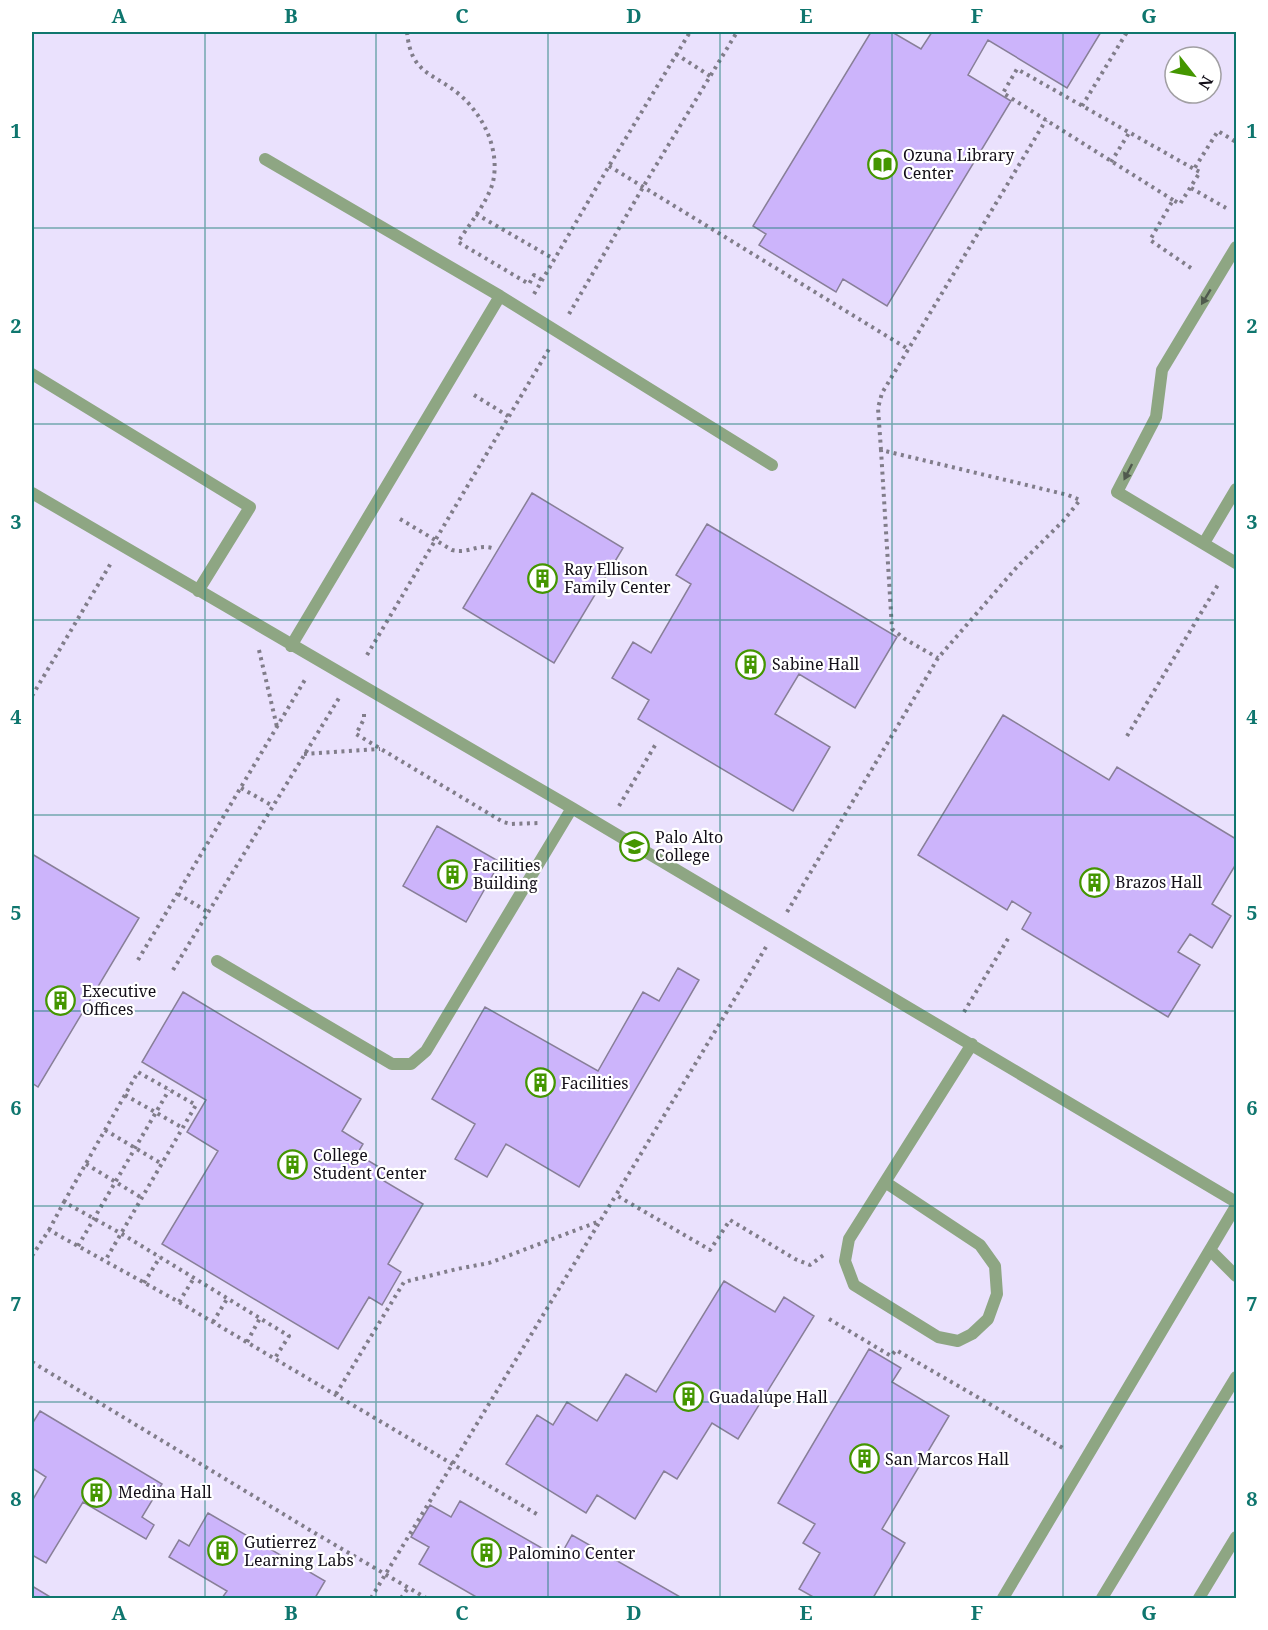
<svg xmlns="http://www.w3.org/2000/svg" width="1268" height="1630" viewBox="0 0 1268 1630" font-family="'Noto Serif',serif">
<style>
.built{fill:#eae1fd;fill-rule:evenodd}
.building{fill:#ccb4fb;stroke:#887f98;stroke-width:1.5}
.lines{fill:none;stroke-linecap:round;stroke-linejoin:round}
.path{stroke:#817d8a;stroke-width:4;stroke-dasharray:3 4.5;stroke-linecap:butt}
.lane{stroke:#8ea683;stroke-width:12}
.oneway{fill:#505a4e}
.grid{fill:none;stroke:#0f766e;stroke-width:1.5;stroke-opacity:0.55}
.labels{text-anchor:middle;stroke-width:4.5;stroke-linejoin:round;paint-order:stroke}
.poi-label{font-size:16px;fill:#130f19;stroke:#fff;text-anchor:start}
.neatline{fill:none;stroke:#0f766e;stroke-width:2}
.grid-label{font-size:20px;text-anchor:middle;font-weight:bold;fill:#0f766e}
</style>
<rect width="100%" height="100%" fill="#f1ecfd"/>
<path class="built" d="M32 32H1236V1598H32ZM1175 57H1211V93H1175Z"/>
<path class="building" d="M871 32H892L921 49 932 32H1101L1067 88 988 40 968 75 1011 101 887 306 843 279 836 292 759 245 766 234 753 226Z
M532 493 623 548 554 663 463 608Z
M707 524 897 637 855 708 799 674 775 714 830 747 793 811 638 719 649 700 612 678 633 642 651 653 691 584 676 575Z
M1003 715 1109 780 1117 767 1236 839V864L1212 904 1231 916 1212 948 1190 934 1178 952 1200 965 1168 1017 1022 929 1031 913 1012 901 1007 910 918 855Z
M437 826 500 862 466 922 403 886Z
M32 854 139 918 38 1087 32 1083Z
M678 968 699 980 579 1187 506 1144 487 1177 455 1159 475 1124 432 1099 485 1007 598 1071 643 992 659 1001Z
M183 992 361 1099 342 1131 363 1144 357 1154 389 1173 384 1181 423 1204 388 1264 401 1272 382 1305 369 1297 338 1349 162 1244 218 1151 187 1132 206 1100 142 1062Z
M724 1281 775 1312 784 1297 814 1316 738 1439 712 1423 677 1479 664 1471 635 1519 597 1495 586 1513 506 1464 537 1415 553 1425 567 1402 597 1421 626 1374 656 1392Z
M869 1349 901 1368 892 1382 949 1416 882 1529 905 1543 873 1598H815L799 1589 820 1553 803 1543 815 1524 778 1503Z
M40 1411 162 1484 142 1517 154 1525 146 1539 83 1502 46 1563 32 1555V1501L46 1477 32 1468V1424Z
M460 1501 559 1558 572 1535 682 1598H478L419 1564 429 1547 411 1537 430 1505 451 1517Z
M208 1513 325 1581 315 1598H222L227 1591 169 1557 179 1540 189 1546Z
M32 1586 52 1598H32Z"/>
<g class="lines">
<path class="path" d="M407 32C411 75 433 72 460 95 484 116 500 150 493 182 488 201 469 225 458 242L529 284 534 275 542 280
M676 54 710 76
M1082 106 1127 32
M1111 162 1129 133
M609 166 908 349
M1191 188 1226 208
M1173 200 1003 93 1017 69 1194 169
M476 214 554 259
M1191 268 1150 240 1173 200 1180 204 1200 172 1194 169 1218 131 1236 142
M534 294 609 166 690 32
M569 314 649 177 737 32
M474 395 508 416
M881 450 878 408 882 393 1046 120
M400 519 452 550C469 554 476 544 492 548
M259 650 277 727
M367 655 549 349
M32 696 111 563
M364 714V719L356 734 503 822 511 824 539 823
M1127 736 1219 583
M304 754 380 749
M241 788 273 806
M619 806 657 742
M178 894 208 912
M787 912 938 658 1016 568 1064 520 1080 500 1068 495 881 450 892 629 905 639 938 658
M766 947 616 1195 710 1250 730 1220 795 1259 810 1265 825 1254
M138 960 306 678
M173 970 339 698
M964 1012 1009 937
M125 1095 183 1128
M105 1130 162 1164
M86 1164 142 1198
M64 1202 138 1072 196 1105 105 1261
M49 1230 64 1202 122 1234 289 1336 275 1358
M78 1246 169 1090
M32 1256 49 1230 179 1302 540 1516
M144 1283 160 1257
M179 1302 194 1278
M829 1319 891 1356 896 1350 993 1406 1066 1450
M213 1322 227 1299
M247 1342 260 1318
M32 1362 313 1532 426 1598
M336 1394 404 1282 457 1269 489 1263 600 1221
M371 1598 616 1195
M401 1598 408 1588"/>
<path class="lane" d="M265 159 500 296 291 646
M1236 247 1162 370 1156 417 1117 492 1236 563
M500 296 772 465
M32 374 250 507 198 591
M32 493 572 808 1236 1202
M1204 543 1236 489
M217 961 392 1064H411L426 1051 572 808
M885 1182 980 1245 995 1266 997 1294 988 1319 972 1334 958 1341 938 1337 854 1285 845 1261 849 1239 972 1044
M1210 1250 1236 1276
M1003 1598 1236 1206
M1102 1598 1236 1377
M1199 1598 1236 1537"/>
</g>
<defs><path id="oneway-solid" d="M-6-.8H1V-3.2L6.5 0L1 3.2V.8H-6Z" transform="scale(1.5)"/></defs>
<g class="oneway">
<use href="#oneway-solid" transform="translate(1206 297) rotate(121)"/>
<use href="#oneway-solid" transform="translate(1128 472) rotate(117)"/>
</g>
<path class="grid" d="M205 32V1598M376 32V1598M548 32V1598M720 32V1598M892 32V1598M1063 32V1598M32 228H1236M32 424H1236M32 620H1236M32 815H1236M32 1011H1236M32 1206H1236M32 1402H1236"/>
<defs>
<symbol id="library-ring" viewBox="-11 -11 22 22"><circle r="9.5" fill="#fff" stroke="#449600" stroke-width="1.5"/><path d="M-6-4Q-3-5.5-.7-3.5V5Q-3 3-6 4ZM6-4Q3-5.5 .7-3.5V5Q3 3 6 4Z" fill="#449600"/></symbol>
<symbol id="building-ring" viewBox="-11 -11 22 22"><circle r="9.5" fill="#fff" stroke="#449600" stroke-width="1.5"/><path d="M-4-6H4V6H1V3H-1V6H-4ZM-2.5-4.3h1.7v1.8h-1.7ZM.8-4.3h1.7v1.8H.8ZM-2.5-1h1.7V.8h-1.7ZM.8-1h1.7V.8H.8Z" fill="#449600"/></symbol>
<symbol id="university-ring" viewBox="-11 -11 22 22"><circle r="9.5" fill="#fff" stroke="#449600" stroke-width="1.5"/><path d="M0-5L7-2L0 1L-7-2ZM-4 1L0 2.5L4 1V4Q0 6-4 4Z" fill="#449600"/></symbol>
</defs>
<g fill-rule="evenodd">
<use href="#library-ring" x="866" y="148" width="33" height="33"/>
<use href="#building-ring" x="526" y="562" width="33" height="33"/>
<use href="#building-ring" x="734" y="648" width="33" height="33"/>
<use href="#university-ring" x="618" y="830" width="33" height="33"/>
<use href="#building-ring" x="436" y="858" width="33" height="33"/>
<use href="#building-ring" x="1078" y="866" width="33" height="33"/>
<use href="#building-ring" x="44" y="984" width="33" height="33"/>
<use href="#building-ring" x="524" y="1066" width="33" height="33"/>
<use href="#building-ring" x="276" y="1148" width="33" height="33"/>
<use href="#building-ring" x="672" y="1380" width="33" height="33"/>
<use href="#building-ring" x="848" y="1442" width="33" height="33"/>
<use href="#building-ring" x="80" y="1476" width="33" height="33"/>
<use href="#building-ring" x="206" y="1534" width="33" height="33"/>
<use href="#building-ring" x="470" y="1536" width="33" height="33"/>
</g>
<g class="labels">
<g class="poi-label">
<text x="903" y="161">Ozuna Library<tspan x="903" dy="18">Center</tspan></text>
<text x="564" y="575">Ray Ellison<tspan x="564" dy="18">Family Center</tspan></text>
<text x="772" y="670">Sabine Hall</text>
<text x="655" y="843">Palo Alto<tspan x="655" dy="18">College</tspan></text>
<text x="473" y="871">Facilities<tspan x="473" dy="18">Building</tspan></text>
<text x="1115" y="888">Brazos Hall</text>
<text x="82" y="997">Executive<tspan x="82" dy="18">Offices</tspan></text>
<text x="561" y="1089">Facilities</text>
<text x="313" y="1161">College<tspan x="313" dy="18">Student Center</tspan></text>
<text x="709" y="1403">Guadalupe Hall</text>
<text x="885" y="1465">San Marcos Hall</text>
<text x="118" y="1498">Medina Hall</text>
<text x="244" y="1548">Gutierrez<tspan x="244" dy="18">Learning Labs</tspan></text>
<text x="508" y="1559">Palomino Center</text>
</g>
</g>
<rect width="1268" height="1630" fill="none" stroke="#ffffff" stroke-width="66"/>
<g transform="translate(1193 75) rotate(121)"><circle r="28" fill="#ffffff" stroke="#a19fa3" stroke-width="1.5"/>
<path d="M0-4.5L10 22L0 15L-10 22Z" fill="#449600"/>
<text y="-9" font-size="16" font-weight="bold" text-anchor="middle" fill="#130f19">N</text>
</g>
<rect x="33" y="33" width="1202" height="1564" class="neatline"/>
<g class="grid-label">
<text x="119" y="23">A</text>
<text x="291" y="23">B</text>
<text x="462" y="23">C</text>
<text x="634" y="23">D</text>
<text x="806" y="23">E</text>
<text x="977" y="23">F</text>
<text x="1149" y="23">G</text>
<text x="16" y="138">1</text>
<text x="1252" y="138">1</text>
<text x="16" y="333">2</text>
<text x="1252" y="333">2</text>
<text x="16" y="529">3</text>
<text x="1252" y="529">3</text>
<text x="16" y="724">4</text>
<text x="1252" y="724">4</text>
<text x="16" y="920">5</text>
<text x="1252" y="920">5</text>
<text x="16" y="1115">6</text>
<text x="1252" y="1115">6</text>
<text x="16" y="1311">7</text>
<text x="1252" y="1311">7</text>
<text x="16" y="1506">8</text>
<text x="1252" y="1506">8</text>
<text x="119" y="1620">A</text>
<text x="291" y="1620">B</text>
<text x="462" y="1620">C</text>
<text x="634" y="1620">D</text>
<text x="806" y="1620">E</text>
<text x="977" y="1620">F</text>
<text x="1149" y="1620">G</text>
</g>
</svg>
